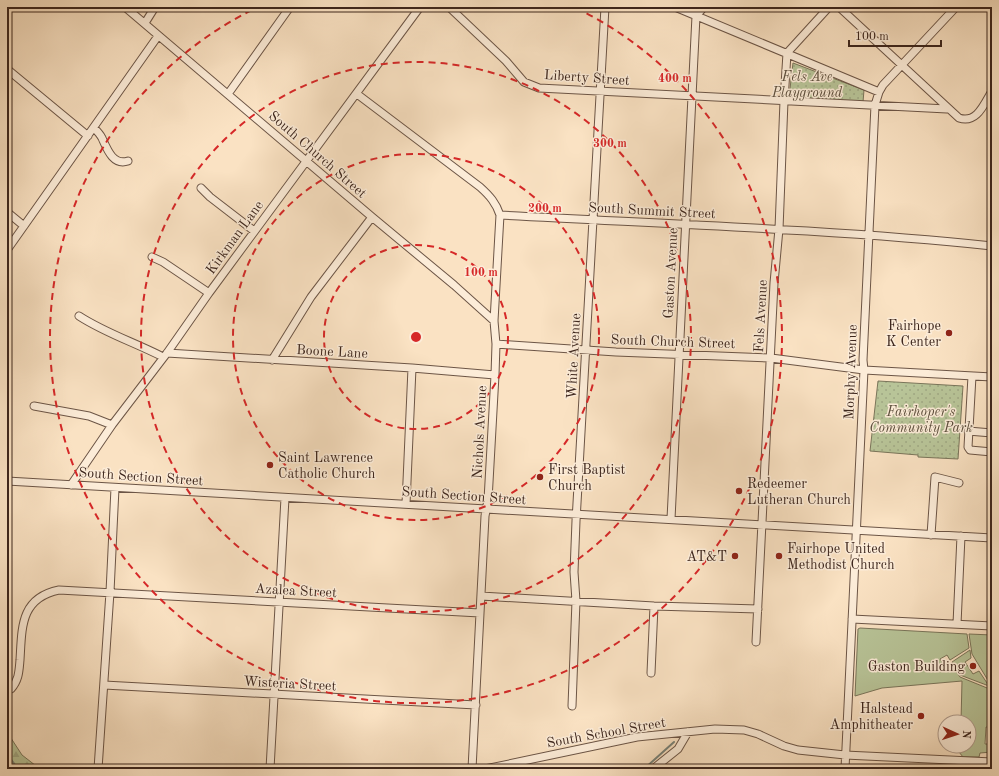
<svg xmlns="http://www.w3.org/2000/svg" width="999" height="776" viewBox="0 0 999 776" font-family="'Old Standard TT',serif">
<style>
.grass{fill:#b8c498;stroke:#7a755a}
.forest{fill:url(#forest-firs);stroke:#7a755a}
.park{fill:url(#park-dots);stroke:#7a755a}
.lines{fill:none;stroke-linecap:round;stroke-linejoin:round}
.stream{stroke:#778177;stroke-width:2}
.minor-casing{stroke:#6c5546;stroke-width:9}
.minor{stroke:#fcecd8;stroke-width:7}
.ring{fill:none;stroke:#d62828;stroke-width:2;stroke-dasharray:7 5}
.poi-dot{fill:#8f2418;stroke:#fcecd8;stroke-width:1.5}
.labels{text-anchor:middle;stroke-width:3;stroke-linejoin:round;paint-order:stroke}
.park-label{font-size:14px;font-style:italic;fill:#5c4e3c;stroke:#fcecd8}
.street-label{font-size:14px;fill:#3d261d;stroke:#fcecd8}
.poi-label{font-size:14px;fill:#3d261d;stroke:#fcecd8;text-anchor:end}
.centre{fill:#d62828;stroke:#fcecd8;stroke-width:2}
.ring-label{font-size:12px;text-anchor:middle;font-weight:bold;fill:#d62828;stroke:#fcecd8;stroke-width:3;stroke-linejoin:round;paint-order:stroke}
</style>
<defs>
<pattern id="forest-firs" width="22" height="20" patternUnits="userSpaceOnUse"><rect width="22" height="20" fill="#b8c498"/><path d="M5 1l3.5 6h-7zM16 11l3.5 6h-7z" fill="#9fa883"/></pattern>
<pattern id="park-dots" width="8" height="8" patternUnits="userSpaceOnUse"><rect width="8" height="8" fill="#b8c498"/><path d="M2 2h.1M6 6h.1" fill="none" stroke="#9fa883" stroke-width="1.8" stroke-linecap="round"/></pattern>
</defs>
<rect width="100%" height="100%" fill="#fae2c3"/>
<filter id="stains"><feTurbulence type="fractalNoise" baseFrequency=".005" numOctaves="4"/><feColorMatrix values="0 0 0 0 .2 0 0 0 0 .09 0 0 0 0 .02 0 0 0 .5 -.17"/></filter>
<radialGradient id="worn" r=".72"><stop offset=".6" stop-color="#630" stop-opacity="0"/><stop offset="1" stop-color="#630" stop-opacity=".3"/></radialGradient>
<path class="grass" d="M860 628 967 634 969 648 950 660 947 655 940 659 948 672 954 668 960 677 992 690V727H986L985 744H992V752L980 753 979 757H963L959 752 960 746H969V722H961L962 681 882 688 855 696 858 629Z
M969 634 992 635V687L972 654Z
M970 650 971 658 965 662 973 674 979 671 989 686 960 675 952 662Z"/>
<path class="forest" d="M7 732 22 755 40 769H7Z"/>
<path class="park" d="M793 63 864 90 863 102 789 97Z
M878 381 963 386 958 459 918 457V455L870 451Z"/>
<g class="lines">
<path class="stream" d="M7 754 18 769
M644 769 674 742"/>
<defs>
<path id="minor" d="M125 7 372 217 454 285 494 321
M449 7 506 61 524 82 539 88 947 109
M675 7 879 92
M839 7 959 118C977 124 984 104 992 91
M145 23 155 7
M7 69 88 136
M228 94 290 7
M357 94 480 187C490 196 496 203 500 215L494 321 496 344 495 375 488 500 485 516 472 769
M94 128C97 131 100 134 102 138 107 149 113 166 128 161
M201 188 210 197 254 231
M7 212 24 226
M500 215C664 224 828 229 992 246
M7 250 158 36
M152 257 163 262 209 293
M79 316C105 333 136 343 163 357
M496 344 616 352 771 358 864 370 992 377
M167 353 412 368 495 375
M272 360 311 297 372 217
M972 376 968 447 970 450 992 452
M34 406 89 416 112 425
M968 431 992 433
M7 481 486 509 992 538
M71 485 112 425 167 353 209 293 420 7
M406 504 412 368
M671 519 696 16 704 7
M931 535 935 477 959 483
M481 596 654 606 758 609
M852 619 992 626
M957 624 961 536
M756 642 774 283 779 229 784 101 787 53 829 7
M651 673 654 606
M104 685 476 705
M11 689C19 680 19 671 20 660 22 628 20 598 59 590L480 613
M572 706 576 601 574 572 576 521 605 7
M98 769 110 592 115 488
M270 769 285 498
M485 769 637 737 715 729 744 730 758 734 784 746 798 750 845 755 992 762
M653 769 678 749 688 732
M845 769 864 370 863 360 875 105 879 92 883 85 956 7"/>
</defs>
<use href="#minor" class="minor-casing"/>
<use href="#minor" class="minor"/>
</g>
<g class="ring">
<circle cx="416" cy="337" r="92"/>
<circle cx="416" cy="337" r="183"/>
<circle cx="416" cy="337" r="275"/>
<path d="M576 8A366 366 0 1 1 256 8"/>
</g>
<g class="poi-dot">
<circle cx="949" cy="333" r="4"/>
<circle cx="270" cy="465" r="4"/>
<circle cx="540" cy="477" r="4"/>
<circle cx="739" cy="491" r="4"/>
<circle cx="735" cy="556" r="4"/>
<circle cx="779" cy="556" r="4"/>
<circle cx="973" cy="666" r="4"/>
<circle cx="921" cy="716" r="4"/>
</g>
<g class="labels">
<g class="park-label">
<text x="807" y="81">Fels Ave<tspan x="807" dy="16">Playground</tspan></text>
<text x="921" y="416">Fairhoper's<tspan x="921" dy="16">Community Park</tspan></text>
</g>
<g class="street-label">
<text transform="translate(587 77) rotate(4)" y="5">Liberty Street</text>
<text transform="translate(318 154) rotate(41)" y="5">South Church Street</text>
<text transform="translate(652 210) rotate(3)" y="5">South Summit Street</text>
<text transform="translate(234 237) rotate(-54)" y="5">Kirkman Lane</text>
<text transform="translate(670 273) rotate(-87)" y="5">Gaston Avenue</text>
<text transform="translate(760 316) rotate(-87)" y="5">Fels Avenue</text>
<text transform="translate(673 341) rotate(2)" y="5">South Church Street</text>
<text transform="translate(332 351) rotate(3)" y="5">Boone Lane</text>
<text transform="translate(573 356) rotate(-87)" y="5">White Avenue</text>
<text transform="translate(850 372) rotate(-88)" y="5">Morphy Avenue</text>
<text transform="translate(479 432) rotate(-87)" y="5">Nichols Avenue</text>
<text transform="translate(141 476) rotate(4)" y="5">South Section Street</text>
<text transform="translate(464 495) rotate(4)" y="5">South Section Street</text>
<text transform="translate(296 590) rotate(3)" y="5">Azalea Street</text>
<text transform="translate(290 683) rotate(3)" y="5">Wisteria Street</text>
<text transform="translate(606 732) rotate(-10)" y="5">South School Street</text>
</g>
<g class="poi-label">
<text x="941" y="330">Fairhope<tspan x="941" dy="16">K Center</tspan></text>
<text x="278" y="462" text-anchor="start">Saint Lawrence<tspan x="278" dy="16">Catholic Church</tspan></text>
<text x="548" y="474" text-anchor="start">First Baptist<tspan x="548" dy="16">Church</tspan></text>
<text x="747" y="488" text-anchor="start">Redeemer<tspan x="747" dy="16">Lutheran Church</tspan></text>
<text x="787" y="553" text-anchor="start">Fairhope United<tspan x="787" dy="16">Methodist Church</tspan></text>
<text x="727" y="561">AT&amp;T</text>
<text x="965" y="671">Gaston Building</text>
<text x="913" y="713">Halstead<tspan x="913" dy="16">Amphitheater</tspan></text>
</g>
</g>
<circle cx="416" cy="337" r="6" class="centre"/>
<g class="ring-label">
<text x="675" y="82">400 m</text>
<text x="610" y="147">300 m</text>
<text x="545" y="212">200 m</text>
<text x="481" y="276">100 m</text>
</g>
<rect width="999" height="776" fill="none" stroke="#fae2c3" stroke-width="24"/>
<rect x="8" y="8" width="983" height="760" fill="none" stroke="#3d261d" stroke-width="2"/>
<rect x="12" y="12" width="975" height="752" fill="none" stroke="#3d261d"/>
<g transform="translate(957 734) rotate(93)"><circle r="19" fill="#fcecd8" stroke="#b09d8d"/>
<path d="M0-3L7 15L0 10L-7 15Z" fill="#8f2418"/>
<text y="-6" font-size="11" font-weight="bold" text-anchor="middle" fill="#3d261d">N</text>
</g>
<path d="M849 40v6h92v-6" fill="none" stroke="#3d261d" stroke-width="2"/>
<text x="855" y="40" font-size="12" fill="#3d261d" stroke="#fcecd8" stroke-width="3" paint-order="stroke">100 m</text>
<rect width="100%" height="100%" filter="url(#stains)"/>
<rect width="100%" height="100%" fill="url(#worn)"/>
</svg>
